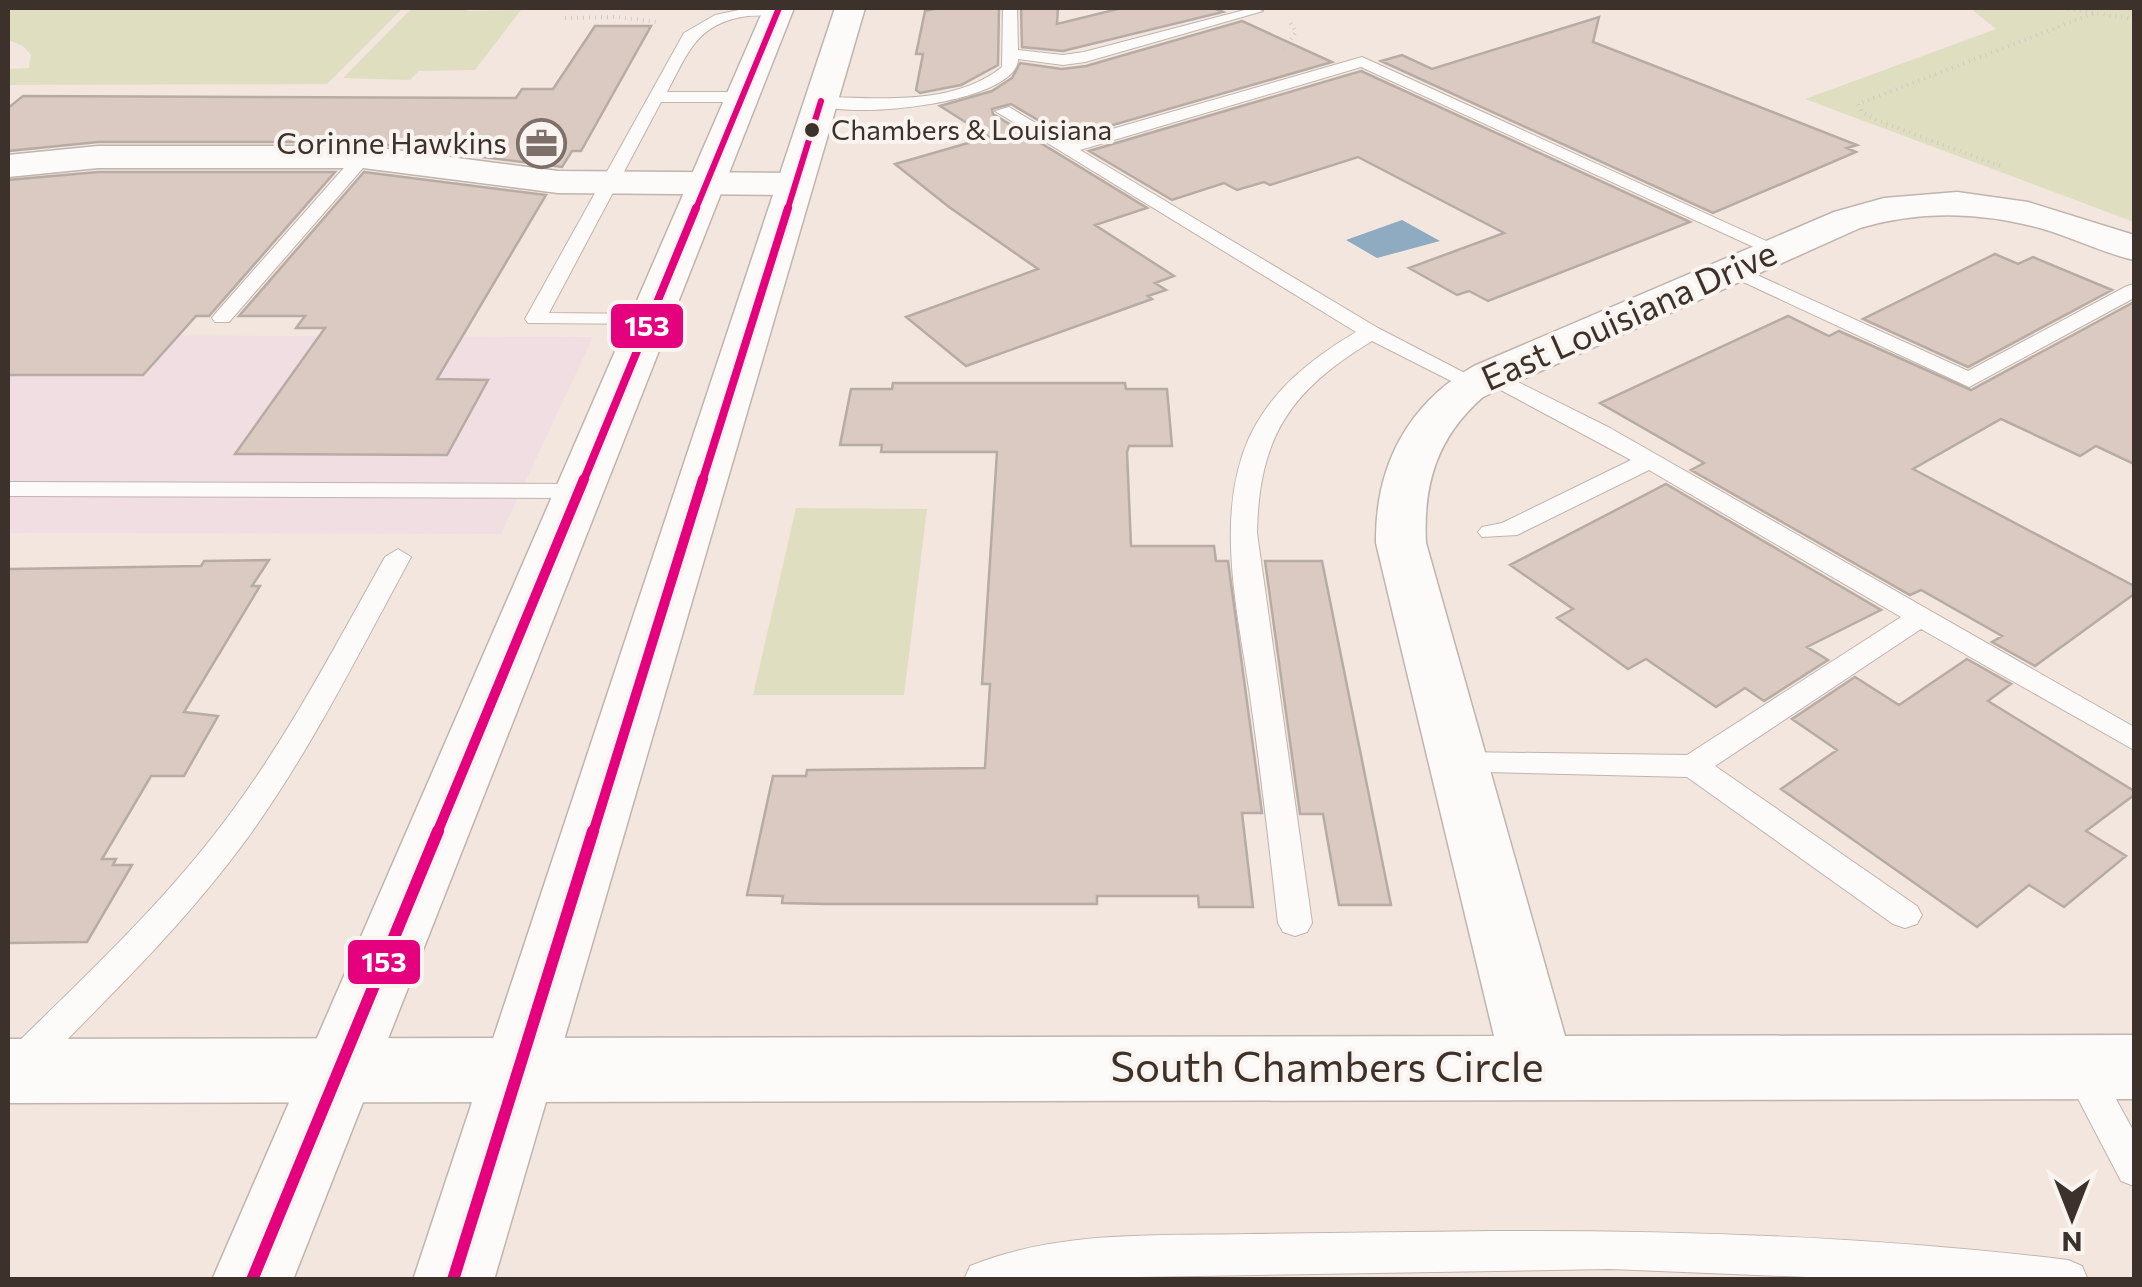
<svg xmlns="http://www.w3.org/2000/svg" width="2142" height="1287" viewBox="0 0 2142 1287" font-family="Commissioner,sans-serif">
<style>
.industrial{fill:#f0dee2}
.green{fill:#e0dec1}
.water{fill:#8eabc2}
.building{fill:#dacac1;stroke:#b7aca5;stroke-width:2.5}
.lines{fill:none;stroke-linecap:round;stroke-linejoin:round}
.service-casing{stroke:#bfb4ae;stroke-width:2}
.minor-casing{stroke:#bfb4ae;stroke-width:3}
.primary-casing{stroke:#bfb4ae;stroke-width:3}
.path{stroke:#cdc9c6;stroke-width:4;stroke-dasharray:1 5;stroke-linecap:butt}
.service{fill:#fdfbfa;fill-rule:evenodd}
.minor{fill:#fdfbfa;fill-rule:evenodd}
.primary{fill:#fdfbfa;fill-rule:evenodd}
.bus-1-far3-casing{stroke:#faf4f1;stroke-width:11}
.bus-1-far2-casing{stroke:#faf4f1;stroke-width:14}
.bus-1-far1-casing{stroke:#faf4f1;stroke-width:18}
.bus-1-casing{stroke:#faf4f1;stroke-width:20}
.bus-1-far3{stroke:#e5007d;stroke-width:6}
.bus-1-far2{stroke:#e5007d;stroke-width:8}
.bus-1-far1{stroke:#e5007d;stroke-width:10}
.bus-1{stroke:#e5007d;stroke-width:12}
.bus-dot{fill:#3d312b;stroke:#faf4f1;stroke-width:4}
.labels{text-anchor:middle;stroke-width:8;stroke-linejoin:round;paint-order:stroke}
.far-bus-label{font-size:28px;fill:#3d312b;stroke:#faf4f1;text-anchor:start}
.far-poi-label{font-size:30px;fill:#3d312b;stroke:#faf4f1;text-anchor:end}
.street-label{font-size:35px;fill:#3d312b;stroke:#faf4f1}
.near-street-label{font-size:42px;fill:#3d312b;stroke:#faf4f1}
.line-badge{stroke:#faf4f1;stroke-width:4}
.badge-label{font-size:28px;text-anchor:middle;font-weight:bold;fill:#fff}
</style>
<rect width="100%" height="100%" fill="#f3e6de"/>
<path class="industrial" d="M8 335 593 337 501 534 8 533Z"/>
<path class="green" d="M8 8H403L327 84 8 85V69L29 68 31 55 23 46 8 40Z
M412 8H468L467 11 521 10 475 70 419 71 410 80 343 78Z
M1970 8H2134V222L1805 99 1996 29Z
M796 508 927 509 904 695H753Z"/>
<path class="water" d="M1402 220 1440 241 1377 258 1346 240Z"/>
<path class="building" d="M938 8H999L998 65 961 85 920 93 916 90 923 54H916L925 11Z
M1021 8H1058L1057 24 1122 8H1214L1223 12 1063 51 1022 47Z
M1599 17 1593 42 1857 145 1847 148 1856 152 1713 213 1381 61 1402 55 1432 69Z
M1242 21 1332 62 1068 138 1011 104 992 109 993 114 1147 208 1095 225 1174 276 1155 283 1166 290 1148 296 1152 299 966 366 906 317 1038 269 949 207 895 164 989 137 940 106 992 91 1012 78 1020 63 1062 69 1086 66Z
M595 26H651L581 151H572L562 167 363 142H98L8 151V108L23 96 516 98 522 89H553Z
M1361 71 1690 222 1488 301 1469 291 1457 295 1409 268 1504 233 1358 157 1270 185 1264 182 1237 190 1224 183 1172 200 1089 151Z
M98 172H335L209 316H196L143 375H8V180Z
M364 172 546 195 437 379 488 380 447 455 235 454 325 328H296L305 316H239Z
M1995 254 2018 264 2033 257 2112 290 1968 367 1863 319Z
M2134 302V464L2096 446 2080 456 2001 419 1913 469 2134 586V594L2035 666 1992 642 2002 636 1921 590 1910 595 1691 470 1704 463 1600 403 1788 316 1829 336 1839 331 1971 390Z
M893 383H1125L1126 389H1167L1172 446H1129L1127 452 1131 546H1214L1216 561H1228L1262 813H1242L1253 907H1199L1198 896H1097V904H826L782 903 783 896 747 895 773 776H806L807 770 985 768 990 684H982L997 452H881L882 445H840L851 389H892Z
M1666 484 1881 610 1807 647 1828 660 1764 701 1745 688 1716 707 1646 659 1628 669 1557 618 1573 609 1510 565Z
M269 560 252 586H260L184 712 218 716 184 776H151L102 859H116L113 865H132L87 942 8 943V569L201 566 204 561Z
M1265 561H1322L1391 905H1339L1323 814H1300Z
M1967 659 2011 684 1988 701 2134 791V795L2086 831 2126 856 2064 907 2029 885 1977 927 1781 789 1837 750 1792 719 1855 677 1899 705Z"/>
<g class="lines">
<defs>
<path id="service" d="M748 8 786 9C776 16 761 15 748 16 697 23 689 51 667 92H742L750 97 742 102H661L549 313 650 314 657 316 660 320 657 324 528 323 525 319 684 33 715 15Z
M1003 8H1017L1018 50 1063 55 1084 52 1252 8 1263 11 1085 62 1063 65 1018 59C1018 104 839 122 813 102L821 97C880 98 954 106 1002 67Z
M1362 57 1788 251 1785 255H1771L1361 67 1080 150 1378 328 1484 383 1473 390 1465 388 1372 341C1290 391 1259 436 1257 533L1312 923 1307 932 1295 936 1283 932 1278 923C1270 852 1262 781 1252 710 1241 624 1212 521 1249 438 1271 390 1312 358 1356 332L995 111 1009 107 1067 142Z
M363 152 372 157 369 161 229 322H215L212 318 215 314 357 153Z
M1733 264 1968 371 2127 286 2134 284V298L1969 387 1726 274V266Z
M1490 368 1610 428 2134 727V750L1921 629 1715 766 1917 906 1922 915 1917 924 1905 928 1893 924 1687 777 1447 771 1443 763 1447 755 1458 752 1687 755 1901 617 1649 470 1517 535 1482 537 1478 532 1482 527 1502 523 1631 460 1482 380 1479 375 1482 370Z
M8 482 579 484 591 491 579 498 8 496Z
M398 549 411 557C360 651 312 748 249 836 186 923 108 998 33 1074L20 1079 8 1074V1052C84 977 163 904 227 818 288 737 335 646 385 557Z
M2080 1052 2093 1057 2134 1132V1186L2121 1181 2062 1068 2067 1057Z
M1494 1231C1687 1230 1877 1237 2068 1260L2082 1266 2088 1280H1880L1610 1269 964 1280 970 1266C1057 1230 1157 1236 1249 1234 1331 1233 1412 1232 1494 1231Z"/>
<path id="minor" d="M98 146H363L558 171 795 173 808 176 813 184 808 192 795 195 558 193 363 168H98L8 177V155Z
M1957 192 2028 202 2134 235V260C2107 254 2080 241 2053 232 1989 212 1924 209 1860 228L1483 397C1437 437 1423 484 1426 543L1565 1036 2134 1035V1099L8 1103V1039L1494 1036 1376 543C1375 467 1407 404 1474 366L1834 212 1884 198Z"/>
<path id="primary" d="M764 8H794L293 1280H212Z
M835 8H865L494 1280H413Z"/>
</defs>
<use href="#service" class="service-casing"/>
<use href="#minor" class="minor-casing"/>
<use href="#primary" class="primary-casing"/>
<path class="path" d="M2062 8 2134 19
M565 18 617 17 657 22
M1284 49 1296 32 1288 19
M2000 166 1876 120 1862 112 1858 104 2097 12"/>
<use href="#service" class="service"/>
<use href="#minor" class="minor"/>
<use href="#primary" class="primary"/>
<defs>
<path id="bus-1-far3" d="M695 211 779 8
M787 211 821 101"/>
<path id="bus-1-far2" d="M583 482 696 208
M702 482 788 208"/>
<path id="bus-1-far1" d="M437 833 584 479
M593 833 703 479"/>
<path id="bus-1" d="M252 1280 438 831
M453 1280 593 831"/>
</defs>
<use href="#bus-1-far3" class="bus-1-far3-casing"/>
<use href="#bus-1-far2" class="bus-1-far2-casing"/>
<use href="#bus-1-far1" class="bus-1-far1-casing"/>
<use href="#bus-1" class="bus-1-casing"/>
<use href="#bus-1-far3" class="bus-1-far3"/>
<use href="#bus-1-far2" class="bus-1-far2"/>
<use href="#bus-1-far1" class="bus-1-far1"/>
<use href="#bus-1" class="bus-1"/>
</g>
<defs>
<symbol id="office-ring" viewBox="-11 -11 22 22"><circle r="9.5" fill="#faf4f1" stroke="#7d706a" stroke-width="1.5"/><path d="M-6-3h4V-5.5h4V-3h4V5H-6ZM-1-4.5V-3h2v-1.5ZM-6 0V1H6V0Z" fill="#7d706a"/></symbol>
</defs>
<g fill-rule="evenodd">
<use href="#office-ring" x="514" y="116" width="55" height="55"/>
</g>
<circle class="bus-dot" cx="812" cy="130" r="9"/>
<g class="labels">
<g class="far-bus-label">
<text x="831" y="140">Chambers &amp; Louisiana</text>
</g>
<g class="far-poi-label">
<text x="507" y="154">Corinne Hawkins</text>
</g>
<g class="street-label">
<text transform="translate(1629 316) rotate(-24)" y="12">East Louisiana Drive</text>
</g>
<g class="near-street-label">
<text x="1327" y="1082">South Chambers Circle</text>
</g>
</g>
<g class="line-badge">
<rect x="609" y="302" width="76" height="48" rx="10" fill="#e5007d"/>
<rect x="346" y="938" width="76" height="48" rx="10" fill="#e5007d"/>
</g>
<g class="badge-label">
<text x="647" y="336">153</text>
<text x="384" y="972">153</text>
</g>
<rect width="2142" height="1287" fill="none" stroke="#3d312b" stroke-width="20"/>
<g transform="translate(2072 1217) rotate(180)" stroke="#faf4f1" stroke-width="8" paint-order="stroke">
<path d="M0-8L18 38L0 25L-18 38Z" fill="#3d312b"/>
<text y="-15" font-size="28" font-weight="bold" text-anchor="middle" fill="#3d312b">N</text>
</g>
</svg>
